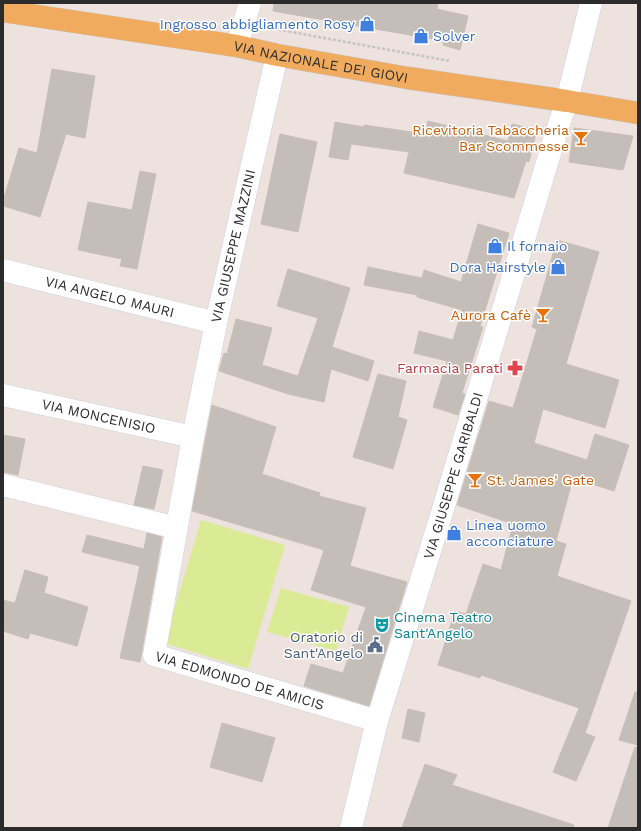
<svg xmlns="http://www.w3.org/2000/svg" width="641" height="831" viewBox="0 0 641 831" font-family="'Work Sans',sans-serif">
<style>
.pitch{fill:#dbeb95}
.building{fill:#c5beb8;stroke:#c8beb7}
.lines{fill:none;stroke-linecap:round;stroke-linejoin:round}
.minor-casing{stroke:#cbd3dd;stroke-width:23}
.major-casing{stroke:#c4c4c4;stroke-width:23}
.path{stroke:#c4c4c4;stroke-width:2.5;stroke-dasharray:3 2;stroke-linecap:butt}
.minor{stroke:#fff;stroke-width:22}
.major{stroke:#f1ab5e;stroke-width:22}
.labels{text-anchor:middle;stroke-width:3;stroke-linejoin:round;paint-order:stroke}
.shop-label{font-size:14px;fill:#366cbe;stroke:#fff;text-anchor:start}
.street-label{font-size:14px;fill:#2b2b2b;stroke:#fff}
.food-label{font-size:14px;fill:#c56008;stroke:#fff;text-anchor:end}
.health-label{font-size:14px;fill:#be3a42;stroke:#fff;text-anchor:end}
.culture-label{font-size:14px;fill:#0d838f;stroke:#fff;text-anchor:start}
.service-label{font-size:14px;fill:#4e5e75;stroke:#fff;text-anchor:end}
</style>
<rect width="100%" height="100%" fill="#ede2dd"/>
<path class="pitch" d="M201 520 285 545 248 669 164 643Z
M281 588 349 607 336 651 267 632Z"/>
<path class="building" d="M274 3H438L437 9 468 16 460 50 443 45 444 41 273 11Z
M52 69 95 76 85 138 66 134 40 217 3 206V201L19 148 37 153Z
M428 121 508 141 512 124 537 130 529 162 526 161 514 198 404 173 409 152 351 144 348 160 329 157 335 122 364 127V125L425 134Z
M574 128 633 136 623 170 569 162Z
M280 134 317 142 298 232 261 224Z
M140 171 156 174 137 269 120 266 122 259 78 250 88 202 132 210Z
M478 224 509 233 480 326 483 327 462 393 465 394 458 415 433 407 447 361 414 353 419 331 453 340 462 310 417 297V295L364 285 368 267 422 278 424 270 461 282Z
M557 240 599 252 566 364 619 380 605 428 543 409 534 443 587 460 595 434 629 445 614 491 573 478 556 541 566 544 557 576 631 601 585 733 595 737 576 781 553 772 579 708 481 675 480 678 438 665 455 611 466 614 483 564 501 570 513 524 457 505 489 401 513 408 537 329 532 327Z
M288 269 350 288 332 347 374 361 368 381 331 369 324 402 288 394 219 371 224 353 227 354 236 319 272 328 262 365 298 376 318 318 277 306Z
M378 374 406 381 398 417 407 420 393 469 353 457Z
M212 405 276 427 262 474 320 493 319 496 366 508 350 566 407 582 369 706 304 686 311 664 343 673 366 607 311 590 324 550 192 511Z
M3 435 25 439 18 475 3 472Z
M143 466 163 470 154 509 134 505Z
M147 533 162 537 140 662 120 658 140 566 82 552 87 535 144 549Z
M25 570 48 577 44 593 88 607 77 646 30 633 28 639 3 631V600L15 603Z
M635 692H638V745L619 740Z
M408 709 425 713 419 742 402 738Z
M222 723 275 738 262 782 210 767Z
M635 747 638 748V828H608Z
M425 764 457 775 452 785 574 825 573 828H402Z"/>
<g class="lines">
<defs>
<g id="minor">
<path d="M237 46 250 3"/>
<path id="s1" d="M277 55 216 323 193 437 154 655 377 721"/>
<path id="s2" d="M3 270 216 323"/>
<path id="s3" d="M3 395 193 437"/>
<path d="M3 485 177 528"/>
<path id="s4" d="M351 828 377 721 441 516 556 133 567 101 591 3"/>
</g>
<g id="major">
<path id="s5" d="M3 11 237 46 277 55 408 78 567 101 638 113"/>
</g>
</defs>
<use href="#minor" class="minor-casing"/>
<use href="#major" class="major-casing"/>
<path class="path" d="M264 27 450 61"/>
<use href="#minor" class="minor"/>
<use href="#major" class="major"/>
</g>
<defs>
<symbol id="shop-bare" viewBox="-9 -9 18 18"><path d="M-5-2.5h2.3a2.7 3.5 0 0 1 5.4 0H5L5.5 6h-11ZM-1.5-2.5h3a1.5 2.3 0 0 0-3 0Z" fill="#3f7fe0" stroke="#fff" stroke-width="2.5" paint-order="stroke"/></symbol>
<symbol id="bar-bare" viewBox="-9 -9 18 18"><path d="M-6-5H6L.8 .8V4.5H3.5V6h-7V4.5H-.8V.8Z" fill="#e8710a" stroke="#fff" stroke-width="2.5" paint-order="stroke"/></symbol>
<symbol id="pharmacy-bare" viewBox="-9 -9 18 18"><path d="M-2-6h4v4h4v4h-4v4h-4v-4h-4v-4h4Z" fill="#e0444e" stroke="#fff" stroke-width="2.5" paint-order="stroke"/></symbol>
<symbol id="theatre-bare" viewBox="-9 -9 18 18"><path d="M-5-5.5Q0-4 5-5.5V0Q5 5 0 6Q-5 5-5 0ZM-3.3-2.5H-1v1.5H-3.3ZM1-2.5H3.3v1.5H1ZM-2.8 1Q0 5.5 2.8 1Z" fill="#0f9aa8" stroke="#fff" stroke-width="2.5" paint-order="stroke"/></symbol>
<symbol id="civic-bare" viewBox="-9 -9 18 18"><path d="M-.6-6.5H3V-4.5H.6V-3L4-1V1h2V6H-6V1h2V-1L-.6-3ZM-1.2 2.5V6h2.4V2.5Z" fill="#5c6f8a" stroke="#fff" stroke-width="2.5" paint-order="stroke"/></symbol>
</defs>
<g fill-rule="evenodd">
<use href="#shop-bare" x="356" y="13" width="22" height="22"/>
<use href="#shop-bare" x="410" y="25" width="22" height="22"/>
<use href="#bar-bare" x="570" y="127" width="22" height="22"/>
<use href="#shop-bare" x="484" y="235" width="22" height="22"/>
<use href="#shop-bare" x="547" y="256" width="22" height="22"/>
<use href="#bar-bare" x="532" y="304" width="22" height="22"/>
<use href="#pharmacy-bare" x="504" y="357" width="22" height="22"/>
<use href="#bar-bare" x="464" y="469" width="22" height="22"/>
<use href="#shop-bare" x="443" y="522" width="22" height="22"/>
<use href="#theatre-bare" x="371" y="614" width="22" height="22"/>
<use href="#civic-bare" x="364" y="634" width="22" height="22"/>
</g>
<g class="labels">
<g class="shop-label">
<text x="355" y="29" text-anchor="end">Ingrosso abbigliamento Rosy</text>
<text x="433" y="41">Solver</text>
<text x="507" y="251">Il fornaio</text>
<text x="546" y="272" text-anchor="end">Dora Hairstyle</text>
<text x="466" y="530">Linea uomo<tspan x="466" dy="16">acconciature</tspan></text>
</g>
<g class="street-label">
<text dy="5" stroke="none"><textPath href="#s5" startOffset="322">VIA NAZIONALE DEI GIOVI</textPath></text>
<text transform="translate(233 246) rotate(-77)" y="5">VIA GIUSEPPE MAZZINI</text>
<text dy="5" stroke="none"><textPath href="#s2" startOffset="110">VIA ANGELO MAURI</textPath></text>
<text dy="5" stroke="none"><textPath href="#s3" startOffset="98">VIA MONCENISIO</textPath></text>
<text dy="5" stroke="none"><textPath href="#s4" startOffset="367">VIA GIUSEPPE GARIBALDI</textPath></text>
<text dy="5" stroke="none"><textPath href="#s1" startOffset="702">VIA EDMONDO DE AMICIS</textPath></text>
</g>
<g class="food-label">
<text x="569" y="135">Ricevitoria Tabaccheria<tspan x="569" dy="16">Bar Scommesse</tspan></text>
<text x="531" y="320">Aurora Cafè</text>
<text x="487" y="485" text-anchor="start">St. James' Gate</text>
</g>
<g class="health-label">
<text x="503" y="373">Farmacia Parati</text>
</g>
<g class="culture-label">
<text x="394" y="622">Cinema Teatro<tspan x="394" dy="16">Sant'Angelo</tspan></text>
</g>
<g class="service-label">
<text x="363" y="642">Oratorio di<tspan x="363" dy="16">Sant'Angelo</tspan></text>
</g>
</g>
<rect width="641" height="831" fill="none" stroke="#2b2b2b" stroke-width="8"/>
</svg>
